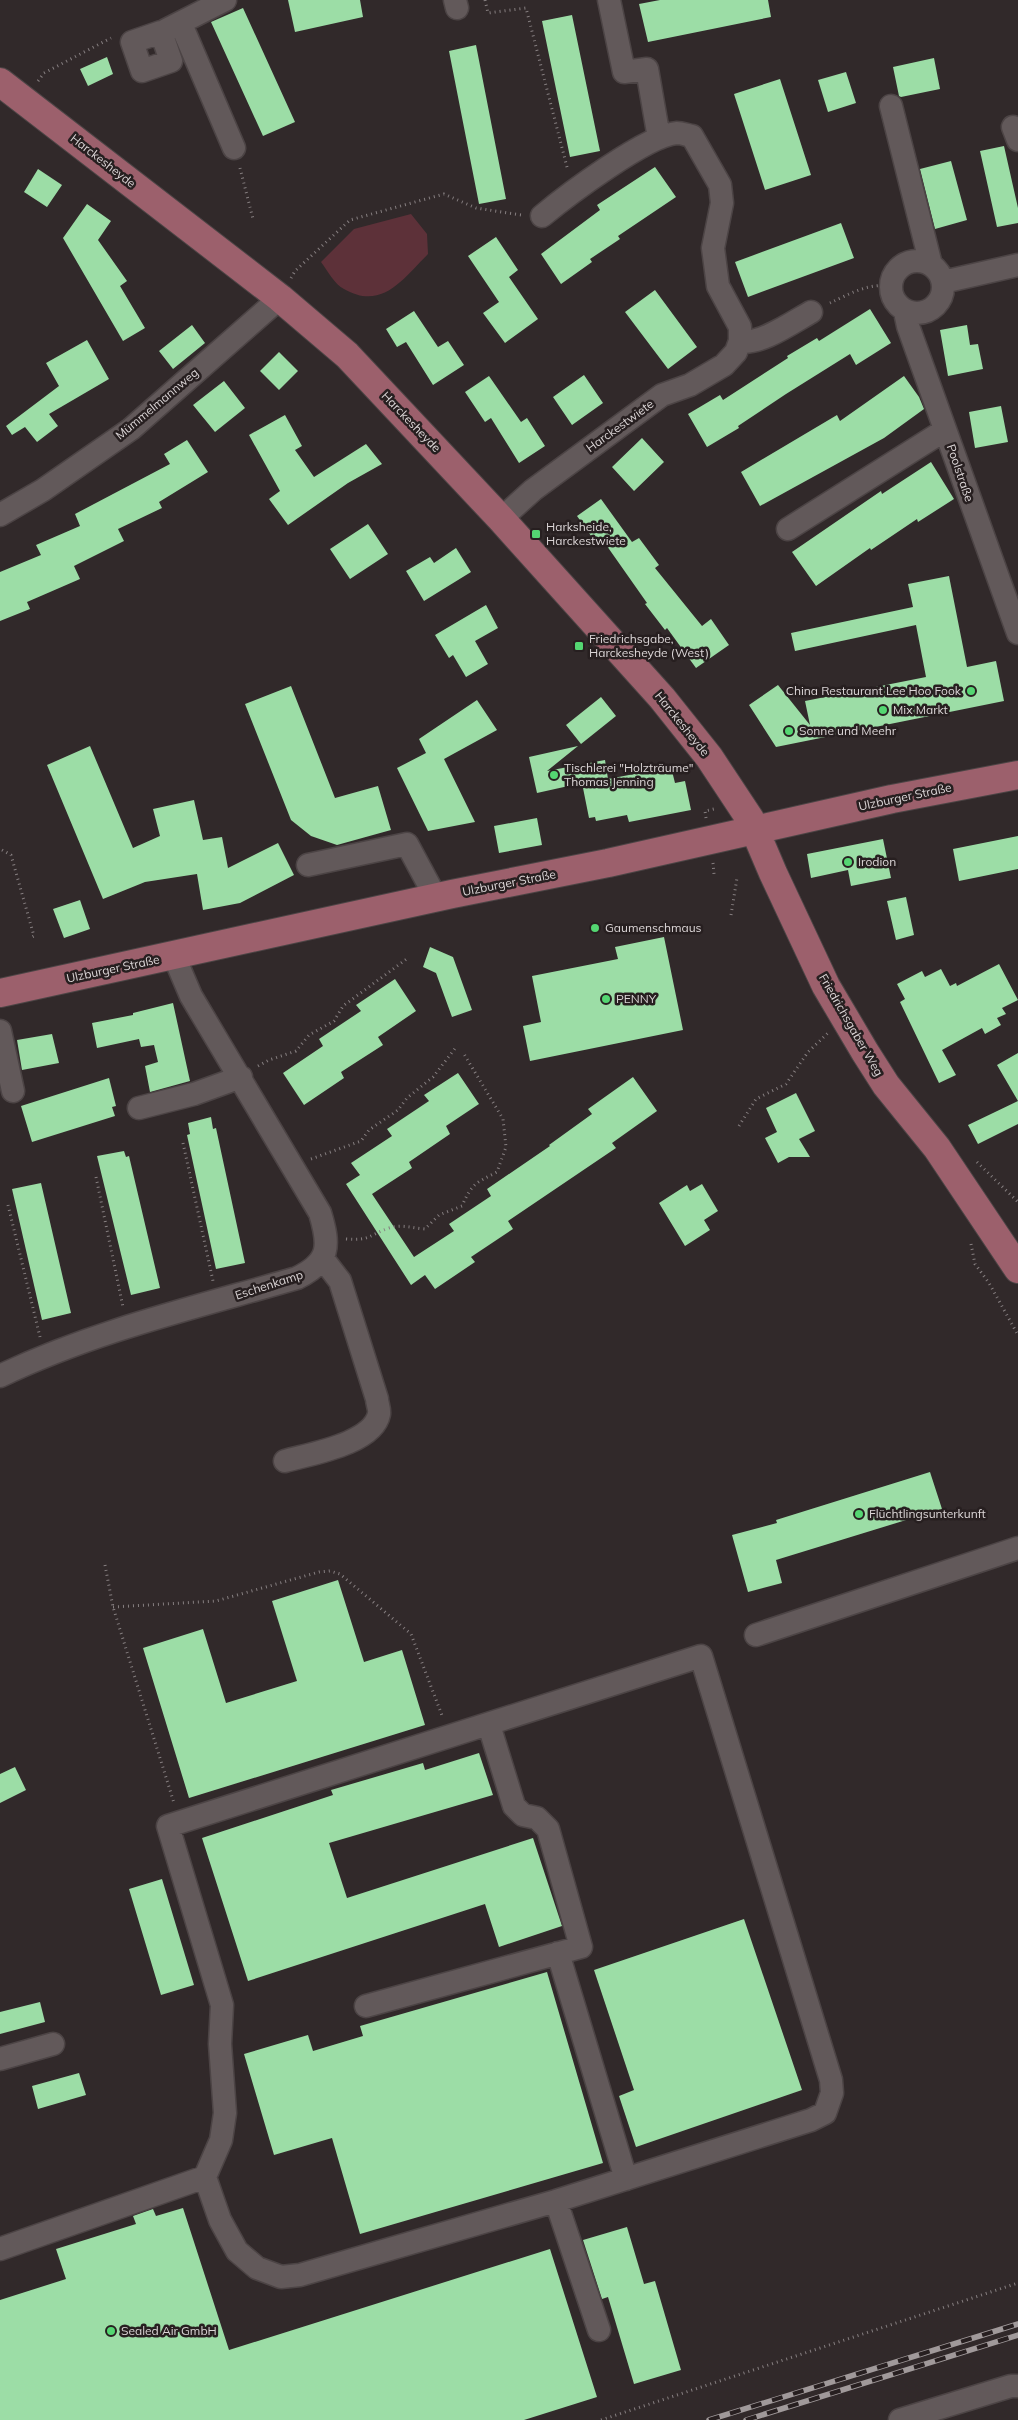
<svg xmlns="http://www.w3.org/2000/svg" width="1018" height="2420" viewBox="0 0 1018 2420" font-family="Mulish,sans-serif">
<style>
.green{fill:#5d3139}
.building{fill:#9cdda6}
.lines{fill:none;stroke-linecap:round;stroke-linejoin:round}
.minor-casing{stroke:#4c4445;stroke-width:25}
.major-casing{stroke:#4c4445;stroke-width:30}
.path{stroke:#867f80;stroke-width:3;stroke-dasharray:1 4;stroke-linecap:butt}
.minor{stroke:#62595a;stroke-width:22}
.major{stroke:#9c606c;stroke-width:28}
.rail-casing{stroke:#a0999a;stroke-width:5.5}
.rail{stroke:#271f20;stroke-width:4;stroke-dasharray:11;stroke-linecap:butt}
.poi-dot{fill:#54d672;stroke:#271f20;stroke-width:2}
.labels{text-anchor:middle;stroke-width:5;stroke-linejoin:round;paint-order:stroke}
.street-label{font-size:12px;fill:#dcd6d7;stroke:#271f20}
.poi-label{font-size:12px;fill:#dcd6d7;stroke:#271f20;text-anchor:start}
</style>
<rect width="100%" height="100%" fill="#31292a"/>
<path class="green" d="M411 214 427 234 428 254C403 279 382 311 344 289 335 285 327 270 321 262L354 229Z"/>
<path class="building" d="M288 0H360L363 17 295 32Z
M660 0H768L771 17 648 42 639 4Z
M243 8 295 122 263 136 211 22Z
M572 15 600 151 570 157 542 21Z
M476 45 506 199 479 204 449 51Z
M107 57 113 74 88 86 80 69Z
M934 58 940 89 901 97 899 96 893 67Z
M846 72 856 103 828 112 818 80Z
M780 79 811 175 765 190 734 94Z
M1004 146 1018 208V223L997 227 980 151Z
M951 161 967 220 935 229 920 169Z
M655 167 676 197 618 236 620 239 590 259 592 262 561 284 541 254 600 210 597 205Z
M38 169 62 185 47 207 24 192Z
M87 204 111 221 98 240 127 281 120 286 145 328 123 341 63 238Z
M841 223 854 258 748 297 735 262Z
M496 237 518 270 509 277 538 319 505 343 483 313 499 302 468 256Z
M655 290 697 347 668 369 625 312Z
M870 309 891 343 856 365 850 354 786 394 738 426 739 428 707 447 688 414 720 395 723 400 788 358 787 356 817 338 819 341Z
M414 311 438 347 448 341 464 365 433 385 406 342 397 347 386 329Z
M192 325 205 343 173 369 159 351Z
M967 325 970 345 978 344 983 369 948 376 940 330Z
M87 340 109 379 49 414 58 426 37 442 25 427 12 435 6 426 59 386 46 363Z
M279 352 298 371 279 390 260 371Z
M584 375 603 403 572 425 553 397Z
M489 376 521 422 527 418 545 446 519 463 491 418 485 422 465 392Z
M904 376 919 397 924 409 884 438 760 506 741 472 837 415 840 421Z
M224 381 245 408 215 432 193 405Z
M1001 406 1008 442 975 448 969 412Z
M285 415 302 446 295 450 314 477 366 444 382 464 348 483 288 525 269 499 280 491 249 435Z
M642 438 664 462 634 491 612 467Z
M187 440 208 472 159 502 162 508 118 529 124 541 74 566 80 579 27 602 30 609 0 621V572L41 555 36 545 80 526 75 514 170 464 164 454Z
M931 462 954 499 918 522 917 519 871 550 870 548 816 586 792 552 881 491 882 494Z
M601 499 632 542 639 538 659 565 655 568 702 626 711 619 729 645 696 668 667 628 665 630 645 604 647 603 602 539 596 543 577 516Z
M368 524 388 554 350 579 330 549Z
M456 548 471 572 424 601 406 571 430 557 434 563Z
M949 576 967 667 996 661 1004 701 776 747 749 705 778 685 810 725 805 701 926 677 916 625 795 651 791 633 913 607 908 584Z
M486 605 498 628 475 641 488 664 466 677 453 655 449 658 435 635Z
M291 686 335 798 378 786 391 830 337 845 311 836 291 820 245 704Z
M601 697 616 716 581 744 566 725Z
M477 700 497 730 444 759 475 822 428 831 397 768 426 753 419 739Z
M90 746 133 848 160 836 153 809 194 800 203 840 222 837 228 868 278 843 294 875 240 903 203 910 197 874 145 882 103 899 47 765Z
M578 746 547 771 605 760 608 779 671 767 675 783 685 781 691 810 629 822 627 815 596 821 595 817 589 818 582 783 537 793 529 757Z
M537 818 542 845 499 853 494 826Z
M1018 836V869L959 881 953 849Z
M883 839 891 878 851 886 848 870 811 878 807 854Z
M906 897 914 935 896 940 887 901Z
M80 900 90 929 64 938 53 909Z
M664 937 683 1030 530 1061 523 1026 541 1022 532 976 618 959 615 947Z
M430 947 453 957 472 1010 452 1017 436 973 423 967Z
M999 964 1018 1000 1002 1008 1006 1014 997 1018 1001 1025 985 1034 982 1028 942 1050 956 1075 939 1083 900 1002 905 999 897 984 922 971 925 977 941 969 950 986 956 983 957 986Z
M395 979 416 1011 378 1037 383 1045 341 1072 344 1078 304 1105 283 1073 323 1046 319 1039 361 1011 356 1005Z
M173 1003 190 1081 150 1092 145 1066 158 1062 154 1045 141 1047 139 1039 97 1048 92 1023 133 1015V1013Z
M52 1034 59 1063 22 1070 17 1040Z
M1018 1053V1124L978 1144 968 1125 1018 1101 997 1065Z
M458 1073 479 1104 446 1126 450 1134 409 1162 412 1168 372 1194 414 1257 454 1231 449 1224 491 1196 487 1189 550 1146 549 1145 592 1114 588 1109 633 1077 657 1111 612 1143 616 1148 508 1221 513 1229 471 1257 475 1262 435 1289 425 1275 411 1285 346 1184 360 1175 351 1163 392 1136 387 1129 429 1101 424 1095Z
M109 1078 116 1106 112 1107 115 1116 32 1142 21 1106Z
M796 1093 815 1131 799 1139 810 1157H789L778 1163 765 1138 777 1132 766 1108Z
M211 1117 213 1129 216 1128 245 1263 216 1269 187 1135 190 1134 188 1123Z
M124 1151 126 1157 129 1156 160 1288 131 1295 97 1156Z
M41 1183 71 1313 42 1320 12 1189Z
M702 1184 718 1211 704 1220 710 1230 685 1246 659 1203 687 1185 690 1191Z
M930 1472 942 1509 776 1560 782 1583 748 1592 732 1535 777 1523 776 1520Z
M338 1580 364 1662 402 1650 425 1725 189 1798 143 1648 203 1629 226 1703 297 1681 272 1601Z
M479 1753 493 1795 329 1843 347 1898 533 1838 562 1926 499 1947 485 1904 248 1981 202 1838 333 1795 331 1790 423 1763 425 1770Z
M15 1767 26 1790 0 1803V1774Z
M162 1879 194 1985 161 1995 129 1889Z
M744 1919 802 2090 636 2147 619 2096 634 2090 594 1970Z
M547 1972 603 2163 360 2234 332 2138 274 2155 244 2054 308 2035 313 2051 363 2036 360 2026Z
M40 2002 45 2022 0 2034V2012Z
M79 2073 86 2095 38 2109 32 2086Z
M183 2208 229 2350 550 2249 597 2397 524 2420H0V2300L66 2279 56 2249 136 2224 133 2216 153 2209 156 2216Z
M627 2227 644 2284 655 2281 681 2370 634 2384 608 2297 602 2299 583 2240Z"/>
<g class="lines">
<defs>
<path id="minor" d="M455 0 457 8
M609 0 624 72 647 69 659 138
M181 24 234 148
M166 30 225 0
M161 32 171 61 142 71 132 42Z
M891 106 931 265
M1013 127 1018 140
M891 287a26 26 0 1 1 52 0a26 26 0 1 1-52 0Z
M943 282 1018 265
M905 312 908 326 1018 633
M740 341C759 346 793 322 811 312
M0 515 43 490 131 429 280 298
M501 519 533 490 662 395 690 385 724 365 736 352 740 341V327L718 286 713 248 722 203 720 185 692 136C687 135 681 133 677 133 647 135 566 196 542 216
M788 529 945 430
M308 865 407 844 436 898
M0 1031 13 1091
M139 1108 194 1094 241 1077
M0 1376C94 1331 197 1307 297 1278 330 1262 330 1246 320 1213L191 996 174 956
M285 1461C309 1454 373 1444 379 1414 380 1410 377 1403 377 1399L340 1281 323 1259
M756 1635 1018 1548
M701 1656 831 2080 832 2093 825 2113 811 2120 556 2201 300 2275 281 2277 257 2268 237 2251 220 2220 205 2177 221 2140 225 2113 220 2044 222 2005 168 1826Z
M558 1953 626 2179
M366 2006 581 1947 548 1829 537 1818 523 1815 514 1806 489 1725
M0 2059 53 2044
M556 2201 599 2330
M0 2249 205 2177
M900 2420 1011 2386H1018"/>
<path id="major" d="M0 82 280 298 347 355 501 519 662 698 709 757 750 819 773 873 826 986 865 1052 886 1085 937 1148 1018 1269
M0 993 452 894 608 863 892 799 1018 775"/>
</defs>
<use href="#minor" class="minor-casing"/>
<use href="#major" class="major-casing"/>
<path class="path" d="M485 0 488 13 526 8 568 171
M38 81 44 73 111 38
M240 168 253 219
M291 278 295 271 350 220 444 194 476 208 521 215
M830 303C847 295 872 281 891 287
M706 818 705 811 714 809
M2 850 11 855 34 936 30 938
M713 863 714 874
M731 915 737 878
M258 1066 269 1060 296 1051 309 1035 334 1021 343 1006 408 958
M739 1126 756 1099 786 1084 808 1052 828 1033
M183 1143 213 1281
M311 1159 361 1141 369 1130 398 1110 407 1098 433 1077 457 1046
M977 1162 1018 1202
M96 1177 123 1307
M8 1205 40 1337
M346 1239C370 1241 369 1235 389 1228 401 1224 412 1228 425 1229L439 1215 462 1206C472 1183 476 1183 497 1172L506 1147 503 1119 464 1054
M971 1244 975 1264 989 1283 1018 1335
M105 1565 113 1607 174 1803
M113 1607 216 1601 319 1572 330 1571 340 1574 411 1634 443 1718
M601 2420 1018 2283"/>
<use href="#minor" class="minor"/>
<use href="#major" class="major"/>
<defs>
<path id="rail" d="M709 2420 1018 2324
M746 2420 1018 2335"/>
</defs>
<use href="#rail" class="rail-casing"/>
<use href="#rail" class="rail"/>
</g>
<g class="poi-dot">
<rect x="531" y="529" width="10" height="10" rx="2.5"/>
<rect x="574" y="641" width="10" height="10" rx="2.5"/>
<circle cx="971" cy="691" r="5"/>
<circle cx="883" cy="710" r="5"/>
<circle cx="789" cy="731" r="5"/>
<circle cx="554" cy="775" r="5"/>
<circle cx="848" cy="862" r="5"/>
<circle cx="595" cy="928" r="5"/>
<circle cx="606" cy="999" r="5"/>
<circle cx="859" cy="1514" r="5"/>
<circle cx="111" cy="2331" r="5"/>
</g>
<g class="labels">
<g class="street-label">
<text transform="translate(103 161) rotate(38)" y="4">Harckesheyde</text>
<text transform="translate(157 404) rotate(-40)" y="4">Mümmelmannweg</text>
<text transform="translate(411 422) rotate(46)" y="4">Harckesheyde</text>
<text transform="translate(620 426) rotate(-36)" y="4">Harckestwiete</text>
<text transform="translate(960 473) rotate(71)" y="4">Poolstraße</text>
<text transform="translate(682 724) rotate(51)" y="4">Harckesheyde</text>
<text transform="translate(905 797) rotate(-12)" y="4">Ulzburger Straße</text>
<text transform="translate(509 883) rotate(-11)" y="4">Ulzburger Straße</text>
<text transform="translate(113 969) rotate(-12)" y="4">Ulzburger Straße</text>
<text transform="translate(851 1025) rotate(60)" y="4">Friedrichsgaber Weg</text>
<text transform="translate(269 1285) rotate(-18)" y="4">Eschenkamp</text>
</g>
<g class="poi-label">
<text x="546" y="531">Harksheide,<tspan x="546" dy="14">Harckestwiete</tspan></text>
<text x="589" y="643">Friedrichsgabe,<tspan x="589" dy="14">Harckesheyde (West)</tspan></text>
<text x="961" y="695" text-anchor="end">China Restaurant Lee Hoo Fook</text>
<text x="893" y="714">Mix Markt</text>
<text x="799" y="735">Sonne und Meehr</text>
<text x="564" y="772">Tischlerei "Holzträume"<tspan x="564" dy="14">Thomas Jenning</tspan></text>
<text x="858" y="866">Irodion</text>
<text x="605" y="932">Gaumenschmaus</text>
<text x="616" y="1003">PENNY</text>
<text x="869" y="1518">Flüchtlingsunterkunft</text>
<text x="121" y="2335">Sealed Air GmbH</text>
</g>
</g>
</svg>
